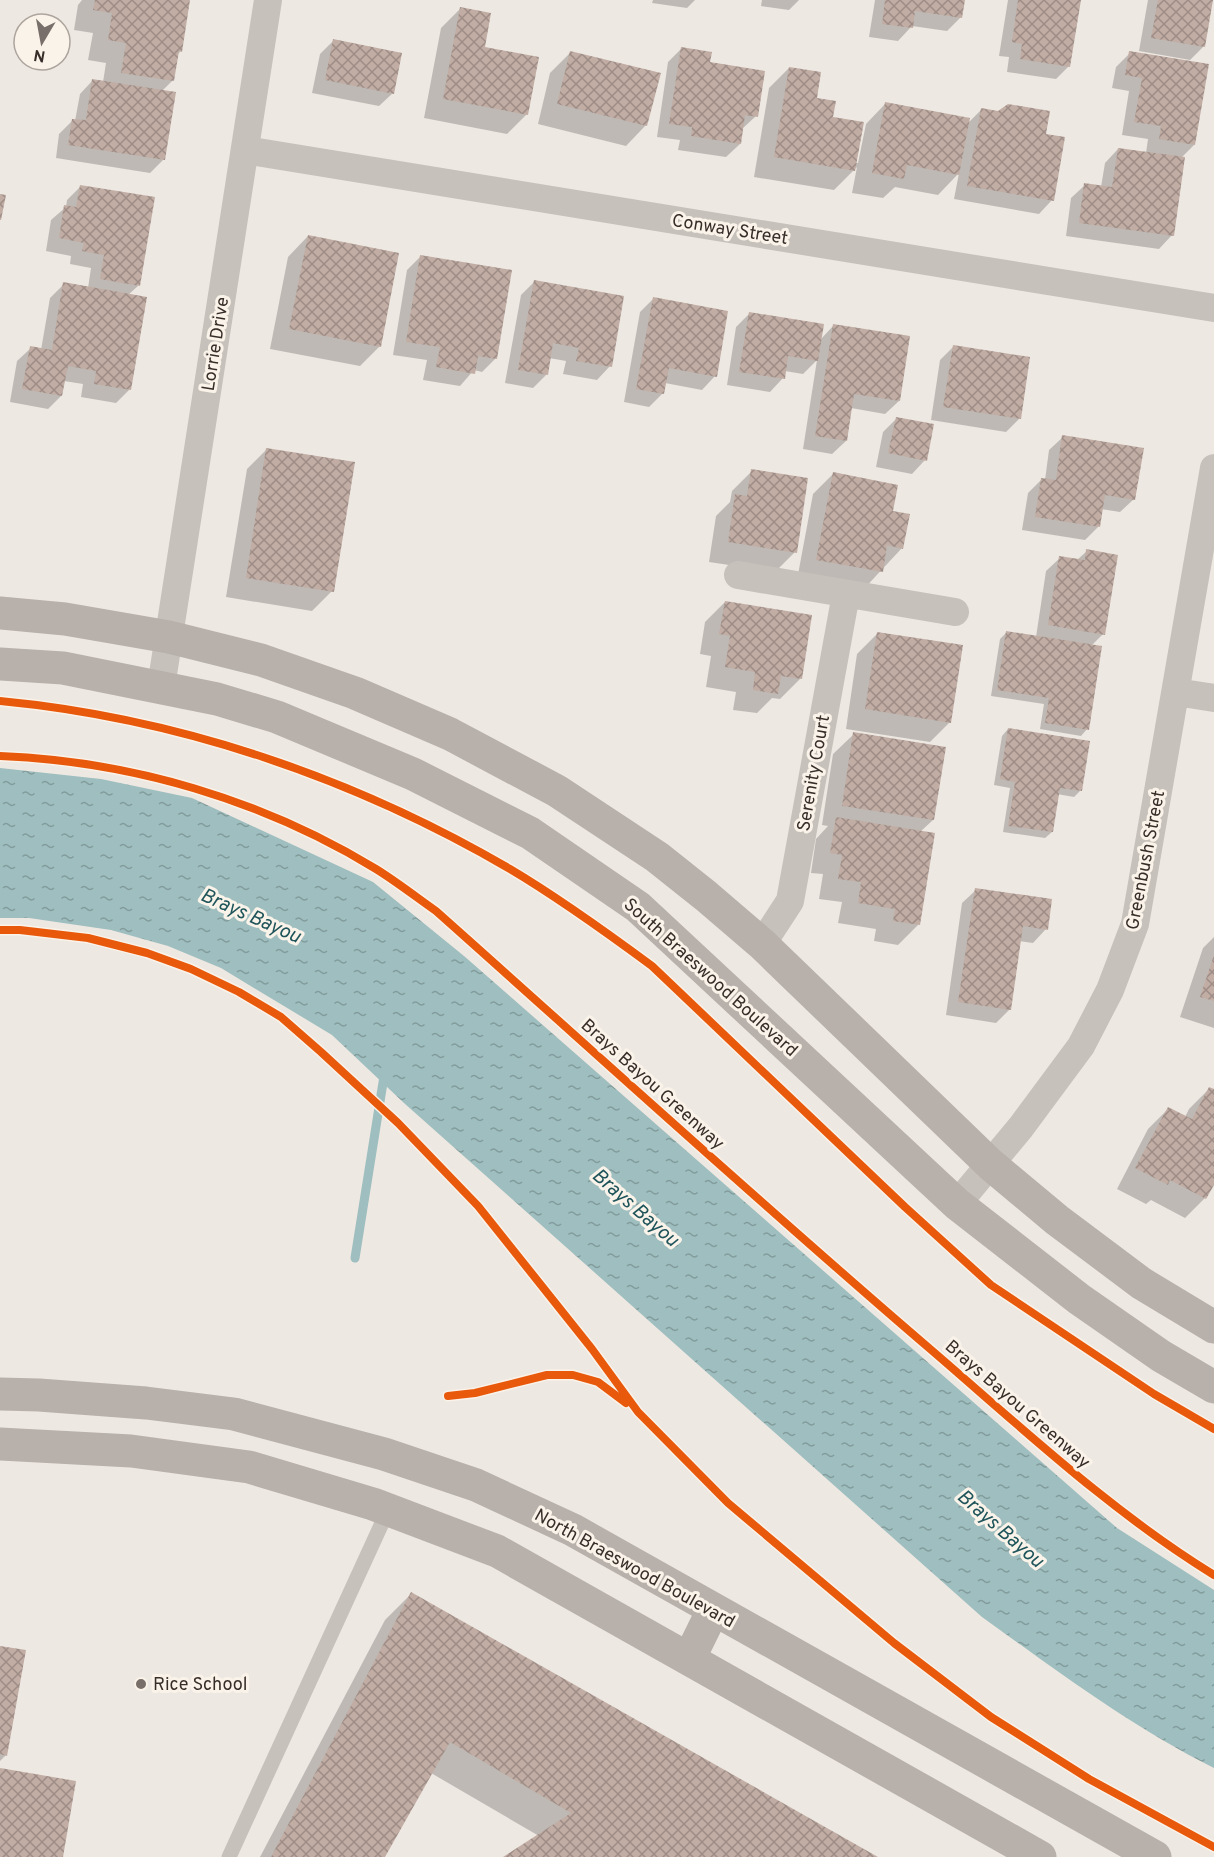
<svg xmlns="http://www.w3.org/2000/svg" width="1214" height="1857" viewBox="0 0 1214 1857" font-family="Overpass,sans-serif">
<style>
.water{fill:url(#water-ripples)}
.shadow{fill:#0003}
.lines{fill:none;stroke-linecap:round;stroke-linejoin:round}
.stream{stroke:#9ebebf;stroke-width:9}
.building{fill:url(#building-cross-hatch)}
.lane{stroke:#c7c1bb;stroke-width:15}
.street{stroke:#c7c1bb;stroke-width:28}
.secondary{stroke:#b8b1ab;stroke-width:33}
.cycleway-casing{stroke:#faf3ea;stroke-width:11}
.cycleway{stroke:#e8590c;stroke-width:8}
.poi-dot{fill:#786f6a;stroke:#faf3ea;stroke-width:2}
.labels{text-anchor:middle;stroke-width:6;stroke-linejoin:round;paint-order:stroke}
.street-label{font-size:18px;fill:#382e29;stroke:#faf3ea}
.poi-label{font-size:18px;fill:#382e29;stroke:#faf3ea;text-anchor:start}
.water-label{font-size:20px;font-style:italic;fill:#1e545a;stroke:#faf3ea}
</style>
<defs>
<pattern id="water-ripples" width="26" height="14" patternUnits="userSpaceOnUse" patternTransform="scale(1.5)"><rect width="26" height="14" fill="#9ebebf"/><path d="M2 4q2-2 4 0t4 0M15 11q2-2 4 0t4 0" fill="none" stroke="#829b9b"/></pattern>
<pattern id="building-cross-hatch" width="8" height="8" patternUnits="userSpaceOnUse" patternTransform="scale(1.5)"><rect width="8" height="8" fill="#c1ada4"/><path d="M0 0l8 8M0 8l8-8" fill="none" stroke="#9e8d86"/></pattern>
</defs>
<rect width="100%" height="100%" fill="#eee8e2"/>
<path class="water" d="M0 768 101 779 192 798 373 882 464 956 1117 1528 1214 1590V1768C1132 1727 1057 1671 982 1617L404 1103 332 1035 221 968 168 946 111 930 29 918H0Z"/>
<path class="shadow" d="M82 0H189L181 51 177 55 173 80 162 91 164 159 150 173 56 158 59 134 73 120 75 121 80 94 93 80 103 82 106 63 88 60 93 33 74 30 78 5Z
M653 0H695L687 8 652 3Z
M762 0H799L789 10 761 6Z
M875 0H963L960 18 947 31 912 26 898 41 869 37Z
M1008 0H1079L1069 66 1056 79 1007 72 1009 57 999 56Z
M1148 0H1211L1204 46 1190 60 1139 51Z
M461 8 483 48 527 114 507 134 424 118 441 28Z
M333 41 393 93 379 106 312 93 320 54Z
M681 49 708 64 756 116 742 129 740 144 726 157 678 150 680 140 657 137 668 62Z
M570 53 646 125 626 146 538 124 550 73Z
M1130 53 1194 145 1181 158 1172 235 1159 249 1066 236 1071 198 1085 185 1101 187 1105 163 1118 149 1146 153 1148 139 1122 135 1129 91 1112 88 1116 67Z
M789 68 832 118 855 163H858L866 124 886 103 967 124 981 110 1044 135 1052 200 1039 214 954 199 959 173 938 195 895 187 883 198 852 193 857 167 834 190 754 177 769 88Z
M81 186 138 286 128 295 130 389 116 403 81 397 83 384 64 381 61 396 48 409 10 402 17 361 31 348 41 350 50 298 64 284 88 288 91 268 70 264 71 256 46 251 51 220 66 207 67 200Z
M308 236 380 346 360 366 270 349 288 257Z
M420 257 496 358 482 372 474 370 460 386 423 380 427 360 393 355 407 270Z
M535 281 610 366 597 380 563 374 566 361 549 358 546 375 533 388 505 383 521 295Z
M653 299 715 376 702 390 665 383 663 393 649 407 624 402 640 312Z
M749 314 820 340 834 325 899 401 885 414 851 408 846 441 832 454 803 449 817 360 803 374 785 371 783 378 770 392 727 385 736 327Z
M953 347 1019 419 1006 432 931 420 940 360Z
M897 418 925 460 912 474 876 467 883 432Z
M1063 437 1134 499 1120 512 1101 509 1098 527 1085 540 1022 530 1028 493 1042 479 1045 480 1049 450Z
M267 449 332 591 312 611 226 597 247 469Z
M752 471 795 552 775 572 709 562 716 516 730 502 732 491Z
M833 474 891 512 902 548 861 592 797 580 813 494Z
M1087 551 1103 634 1091 646 1087 729 1081 736 1040 729 1044 704 991 696 1000 639 1007 632 1036 637 1046 571 1060 558 1077 560Z
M725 602 800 679 780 699 772 698 757 713 733 710 736 692 706 687 711 656 700 654 705 622Z
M877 634 950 722 930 742 846 729 857 654Z
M1008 729 1080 791 1074 797 1057 794 1052 832 1045 838 1003 832 1010 788 994 785 1002 736Z
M854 734 933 820 920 832 933 834 918 925 898 945 874 941 876 929 838 923 842 902 819 899 823 874 811 873 816 839 828 826 822 825 833 754Z
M976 890 1046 929 1033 943 1019 941 1010 1009 996 1023 946 1015 962 903Z
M1214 937V1028L1180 1017 1203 948Z
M1209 1089 1214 1091V1182L1205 1198 1185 1218 1151 1200 1146 1204 1117 1189 1148 1129 1168 1109 1185 1117 1189 1109Z
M411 1594 875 1857H506L539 1836 431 1773 383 1857H260L385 1620Z
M0 1647 6 1755 0 1761Z"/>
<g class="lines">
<path class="stream" d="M355 1258 385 1070"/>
</g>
<path class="building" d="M95 0H190L182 52 179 51 174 81 121 73 126 43 108 40 112 13 93 10Z
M885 0H965L962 18 915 11 913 28 882 24Z
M1018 0H1081L1070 67 1020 59 1022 44 1012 42Z
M1158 0H1213L1205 47 1151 38Z
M460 7 491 13 485 47 539 57 528 115 443 99Z
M333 39 402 53 394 94 325 80Z
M681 47 712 52 710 62 765 71 758 117 745 115 741 144 691 136 692 127 669 124Z
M570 51 661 73 647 126 557 104Z
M1129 51 1209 64 1195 145 1159 139 1161 126 1134 122 1142 78 1125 75Z
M789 67 821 72 817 98 836 101 833 117 864 122 855 171 774 157Z
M92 79 176 92 165 160 68 145 72 119 86 120Z
M885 102 970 118 959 175 907 165 904 179 872 173Z
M1008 104 1050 111 1046 134 1065 137 1054 201 967 186 981 108 998 111Z
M1118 148 1185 157 1174 236 1079 223 1084 183 1112 187Z
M80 185 155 197 140 286 100 279 104 255 82 251 84 243 59 238 64 205 76 207Z
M0 194 6 195 1 220H0Z
M308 235 399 253 381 347 289 329Z
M420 255 512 270 497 359 478 356 475 374 436 367 440 347 406 342Z
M534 280 624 296 612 367 576 361 579 348 553 343 548 375 518 370Z
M63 282 147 297 131 390 94 384 96 371 68 366 62 396 22 389 30 346 52 350Z
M653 297 728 311 717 377 669 368 664 394 636 389Z
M749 312 824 324 818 361 788 356 785 379 739 372Z
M833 324 910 336 900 401 854 394 847 441 815 436Z
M953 345 1030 357 1021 419 943 407Z
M896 417 934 424 927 461 888 453Z
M1062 435 1144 448 1135 500 1105 495 1100 527 1035 517 1041 478 1056 480Z
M266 448 355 462 334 592 246 578Z
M751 469 808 478 797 553 728 542 735 494 747 496Z
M833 472 898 485 893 511 910 514 903 549 887 545 883 572 816 560Z
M1086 549 1118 555 1105 635 1048 625 1059 556 1085 560Z
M725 601 812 615 802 679 781 676 778 694 753 690 755 672 725 667 730 636 719 634Z
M1006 631 1102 646 1089 730 1045 723 1049 698 997 690Z
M877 632 963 645 951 723 865 709Z
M1008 728 1090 741 1082 791 1060 788 1053 832 1008 826 1015 782 1000 779Z
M853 732 946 747 934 820 842 806Z
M836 817 935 833 920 925 893 921 895 909 858 903 861 882 838 879 842 855 830 853Z
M975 888 1052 899 1048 930 1023 926 1011 1010 958 1002Z
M1214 955V1001L1200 997Z
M1209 1087 1214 1089V1185L1206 1199 1170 1180 1168 1185 1135 1168 1168 1107 1192 1119Z
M411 1592 878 1857H503L571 1813 450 1742 385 1857H271Z
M0 1646 26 1650 7 1756 0 1754Z
M0 1768 76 1781 63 1857H0Z"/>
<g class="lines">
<path class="lane" d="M229 1857 388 1510"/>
<path class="street" d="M245 150 1214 308
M738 575 955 612
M161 687 268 0
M1176 692 1214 698
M762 944 790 901 846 594
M957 1204 1021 1127 1081 1046 1110 990 1135 924 1214 468"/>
<path class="secondary" d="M0 613 65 619 169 637 261 660 355 693 450 734 557 791 657 857 706 896 762 944 990 1164 1057 1220 1141 1283 1214 1327
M0 664 63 668 217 699 277 717 413 774 530 833 638 907 957 1204 1079 1299 1161 1356 1214 1387
M0 1394 39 1395 146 1403 234 1414 384 1454 476 1485 573 1530 1155 1857
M0 1444 131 1451 249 1467 373 1504 497 1551 1040 1857
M689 1659 713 1610"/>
<defs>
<path id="cycleway" d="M0 701C179 718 354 778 510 869 559 898 606 932 652 966L905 1207 991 1285 1154 1394 1214 1429
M0 756C131 761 263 800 376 869 397 882 416 897 436 911 600 1057 762 1205 929 1348 1021 1427 1110 1511 1214 1575
M0 930H20L88 938 147 953 191 969 239 992 281 1017 321 1052 398 1123 478 1206 592 1349 638 1412 728 1503 894 1643 991 1717 1089 1779 1214 1847
M448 1396 475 1393 547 1375H573L598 1382 626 1403"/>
</defs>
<use href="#cycleway" class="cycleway-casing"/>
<use href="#cycleway" class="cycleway"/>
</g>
<circle class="poi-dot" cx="141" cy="1684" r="6"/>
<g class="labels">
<g class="street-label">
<text transform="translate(730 229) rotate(9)" y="6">Conway Street</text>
<text transform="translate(215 344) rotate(-81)" y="6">Lorrie Drive</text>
<text transform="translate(813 773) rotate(-80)" y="6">Serenity Court</text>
<text transform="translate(1145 860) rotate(-79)" y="6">Greenbush Street</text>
<text transform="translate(711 977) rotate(42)" y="6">South Braeswood Boulevard</text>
<text transform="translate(653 1084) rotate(42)" y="6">Brays Bayou Greenway</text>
<text transform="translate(1018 1404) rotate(41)" y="6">Brays Bayou Greenway</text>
<text transform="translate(635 1568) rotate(29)" y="6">North Braeswood Boulevard</text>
</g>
<g class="poi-label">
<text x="153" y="1690">Rice School</text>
</g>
<g class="water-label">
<text transform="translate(251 915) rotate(24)" y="7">Brays Bayou</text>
<text transform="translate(636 1207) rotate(41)" y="7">Brays Bayou</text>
<text transform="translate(1001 1528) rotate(41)" y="7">Brays Bayou</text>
</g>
</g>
<g transform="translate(42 42) rotate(190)"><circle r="28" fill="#faf3ea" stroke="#aca49d" stroke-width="1.5"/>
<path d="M0-4.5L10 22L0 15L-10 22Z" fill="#786f6a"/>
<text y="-9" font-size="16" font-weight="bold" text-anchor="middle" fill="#382e29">N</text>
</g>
</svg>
